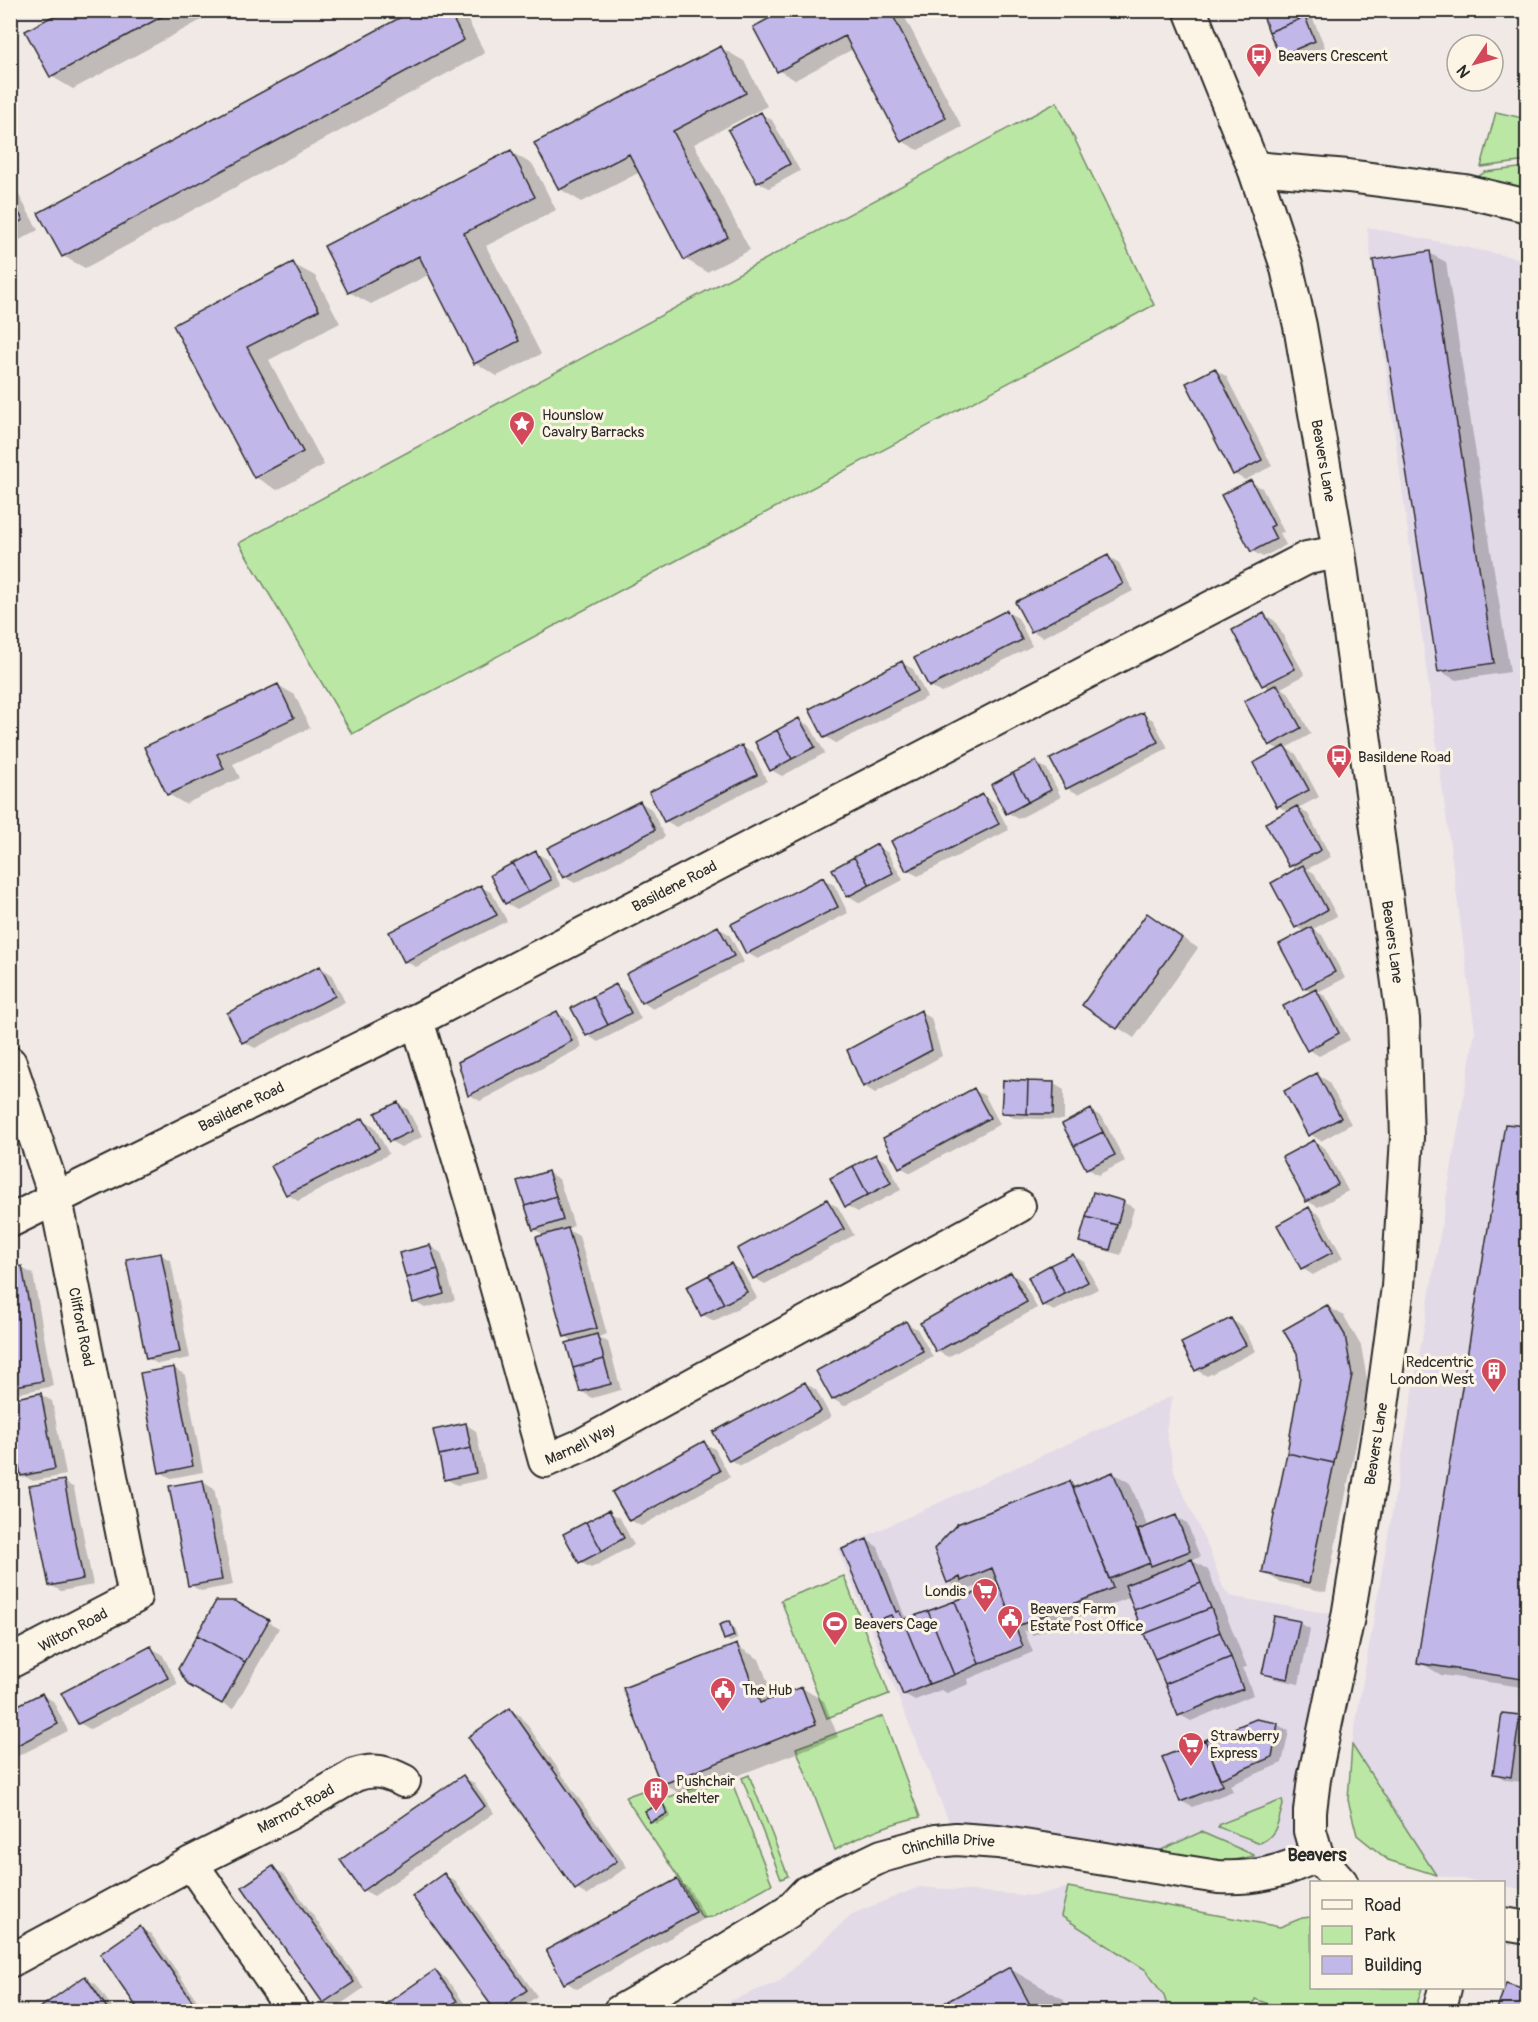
<svg xmlns="http://www.w3.org/2000/svg" width="1538" height="2022" viewBox="0 0 1538 2022" font-family="Pangolin,sans-serif">
<style>
.built{fill:#e2dae7}
.green{fill:#bbe7a4;stroke:#738968;stroke-width:1.5}
.shadow{fill:#0003}
.building{fill:#c2b7e9;stroke:#2b2b2b;stroke-width:1.5}
.lines{fill:none;stroke-linecap:round;stroke-linejoin:round}
.minor-casing{stroke:#2b2b2b;stroke-width:36}
.minor{stroke:#fcf5e5;stroke-width:32}
.labels{text-anchor:middle;stroke-width:6;stroke-linejoin:round;paint-order:stroke}
.poi-label{font-size:15px;fill:#2b2b2b;stroke:#fcf5e5;text-anchor:start}
.street-label{font-size:15px;fill:#2b2b2b;stroke:#fcf5e5}
.quarter-label{font-size:18px;font-weight:bold;fill:#2b2b2b;stroke:#fcf5e5}
</style>
<rect width="100%" height="100%" fill="#f0e9e6"/>
<filter id="ink" filterUnits="userSpaceOnUse"><feTurbulence type="fractalNoise" baseFrequency=".0167" numOctaves="2"/><feDisplacementMap in="SourceGraphic" scale="12" xChannelSelector="R" yChannelSelector="G"/><feConvolveMatrix kernelMatrix="1 2 1 2 8 2 1 2 1" color-interpolation-filters="sRGB"/></filter>
<g filter="url(#ink)">
<path class="built" d="M1367 227 1527 260V1890L1504 1886V1882H1483L1436 1875 1352 1745 1475 1031Z
M1172 1396 1166 1430 1175 1475 1208 1547 1223 1587 1230 1596 1240 1598 1348 1617 1310 1831 1279 1872 956 1839 838 1549Z
M919 1887 1034 1896 1068 1887 1061 1916 1146 1970 1164 1996 1169 2011 703 2012 780 1981 852 1914Z"/>
<path class="green" d="M1057 102 1154 305 352 734 239 543Z
M1496 112 1527 119V161L1481 167Z
M1527 167V191L1483 180 1479 176 1485 172Z
M844 1576 889 1694 827 1718 781 1600Z
M883 1716 920 1817C890 1823 862 1835 835 1850L796 1748Z
M1352 1745 1436 1875 1388 1860 1357 1835 1348 1800Z
M729 1775 772 1884 712 1917 702 1918 678 1877 625 1797 650 1788 654 1802 651 1804 653 1808 650 1822 667 1814 661 1800Z
M749 1775 788 1876 781 1879 742 1778Z
M1282 1800 1283 1805C1278 1821 1277 1836 1260 1843L1218 1827 1220 1824Z
M1201 1832 1254 1855V1856L1230 1861 1203 1859 1161 1850Z
M1068 1887 1280 1927 1302 1918 1311 1917 1312 1988H1422L1415 2011H1287L1255 1999 1251 2011H1169L1164 1996 1146 1970 1061 1916Z"/>
<path class="shadow" d="M67 10H220L73 89 51 76Z
M417 10 463 11 485 53 85 268 63 256Z
M788 10H901L962 127 918 150 902 141 853 49 795 80 778 70Z
M1262 10H1309L1325 47 1292 61 1281 55Z
M721 48 744 61 767 106 694 144 750 250 707 272 685 259 640 172 582 202 560 189Z
M761 114 772 120 800 171 769 188 758 182Z
M511 152 533 165 556 210 486 246 541 354 497 376 475 363 430 274 371 304 349 292Z
M10 179 38 230 10 245Z
M1429 253 1446 262 1510 672 1456 680 1440 671Z
M293 264 315 276 340 323 269 360 324 465 277 490 255 477 175 325Z
M1215 370 1226 376 1272 466 1245 480 1234 474Z
M1251 482 1262 488 1284 532 1280 533 1286 545 1263 557 1252 551Z
M1108 556 1119 563 1133 591 1043 637 1032 631Z
M1007 612 1018 618 1032 646 941 693 930 686 916 658Z
M1264 614 1275 621 1305 675 1281 688 1288 692 1311 734 1286 748 1296 754 1319 797 1298 808 1308 814 1331 857 1307 869 1314 873 1337 916 1313 929 1322 935 1345 978 1318 992 1326 997 1350 1040 1319 1056 1308 1049 1312 992 1304 988 1305 932 1296 927 1297 870 1290 866 1288 812 1278 806 1280 750 1270 745V689L1264 685 1234 630Z
M902 663 913 669 927 697 836 743 826 737Z
M278 685 295 695 310 728 233 764 240 778 185 804 168 794Z
M1143 714 1153 720 1168 748 1078 794 1067 788Z
M799 720 810 726 825 753 782 776 771 770Z
M742 747 753 753 767 781 676 827 666 821Z
M1036 763 1047 769 1061 797 1018 819 1007 812Z
M983 795 994 802 1009 830 918 876 907 870Z
M640 802 651 809 665 837 575 883 564 877Z
M877 846 888 853 903 880 860 903 849 896 834 870Z
M536 853 547 859 561 886 517 909 506 903Z
M823 879 834 885 848 913 758 959 747 953Z
M481 887 492 893 507 921 416 967 405 961Z
M1147 915 1198 948 1134 1038 1084 1005Z
M718 928 729 934 744 962 653 1009 642 1002Z
M320 967 331 974 345 1002 255 1048 244 1042Z
M616 986 627 992 641 1019 598 1042 587 1035Z
M921 1012 931 1018 942 1056 875 1093 864 1086 849 1051Z
M557 1013 568 1019 582 1047 480 1101 470 1095 460 1062Z
M1317 1075 1328 1081 1351 1124 1321 1141 1310 1134Z
M1054 1084 1064 1090V1120L1014 1118 1003 1112Z
M974 1090 985 1096 1000 1124 911 1173 900 1167Z
M398 1103 408 1110 422 1137 401 1147 390 1141Z
M1091 1111 1102 1117 1125 1161 1098 1175 1087 1168Z
M363 1120 374 1126 389 1154 298 1201 287 1194 273 1166Z
M1528 1127V1688L1441 1675 1419 1662Z
M1314 1141 1325 1148 1348 1191 1318 1207 1307 1201Z
M876 1156 887 1162 901 1190 858 1212 847 1206Z
M548 1173 559 1179 574 1226 566 1229 579 1236 607 1334 598 1337 608 1342 621 1390 592 1398 581 1391 575 1342 565 1336 546 1236 534 1229Z
M827 1201 838 1207 854 1235 765 1284 754 1278Z
M1123 1202 1134 1208 1121 1255 1092 1247 1081 1241Z
M1309 1209 1320 1215 1343 1258 1313 1275 1302 1268Z
M430 1246 441 1253 455 1300 425 1308 414 1302Z
M160 1254 171 1261 190 1358 158 1364 147 1358Z
M1073 1255 1084 1262 1098 1289 1054 1311 1043 1305Z
M731 1265 742 1271 757 1298 714 1321 703 1315Z
M22 1268 33 1274 53 1386 20 1393 10 1387V1270Z
M1011 1274 1022 1280 1037 1308 948 1357 937 1351Z
M1327 1306 1344 1316 1361 1346 1368 1385 1326 1592 1280 1582 1264 1573 1302 1377 1298 1353Z
M1231 1320 1242 1326 1256 1351 1207 1376 1196 1370Z
M906 1323 917 1329 933 1357 844 1406 833 1399Z
M174 1368 185 1375 203 1472 171 1478 160 1472Z
M805 1383 816 1390 831 1417 741 1466 730 1460Z
M41 1395 52 1401 66 1475 33 1481 22 1475Z
M465 1424 476 1431 486 1479 457 1485 446 1479Z
M704 1443 715 1449 730 1477 641 1526 630 1520Z
M1113 1473 1130 1483 1148 1528 1176 1517 1187 1523 1200 1557 1192 1560 1208 1570 1247 1667 1243 1668 1253 1695 1191 1721 1180 1715 1131 1597 1033 1635 1024 1630 1033 1652 968 1679 969 1684 947 1693 941 1690 915 1700 904 1694 867 1540 878 1547 904 1615 911 1619 998 1586 1002 1588 999 1581 979 1589 975 1587 965 1591 948 1582 1070 1483 1078 1488Z
M63 1481 74 1488 93 1585 61 1591 50 1585Z
M203 1481 214 1488 233 1585 201 1591 190 1585Z
M609 1512 620 1518 634 1545 591 1568 580 1562Z
M234 1603 279 1628 233 1709 189 1684Z
M728 1623 733 1626 738 1639 730 1642 725 1639Z
M1300 1623 1310 1629 1299 1684 1275 1679 1264 1673Z
M737 1646 759 1659 774 1699 802 1688 824 1701 838 1737 684 1796 662 1783Z
M151 1648 162 1654 178 1684 90 1729 79 1723Z
M42 1695 53 1701 68 1731 10 1760V1711Z
M510 1710 521 1716 627 1867 587 1895 576 1889Z
M1504 1715 1520 1717 1528 1721V1744L1522 1782 1506 1780 1495 1774Z
M1256 1720 1278 1725 1289 1731 1282 1763 1230 1785 1233 1791 1192 1807 1181 1801Z
M463 1777 474 1783 494 1813 374 1896 363 1890Z
M663 1805 668 1808 671 1817 656 1824 651 1821Z
M273 1868 284 1874 364 1988 335 2008 324 2002Z
M444 1875 455 1881 537 1996 516 2012 496 2011Z
M677 1881 688 1887 706 1918 577 1989 566 1982Z
M140 1928 151 1934 205 2012H142Z
M1010 1969 1063 1999 1069 2012H931Z
M435 1971 446 1978 467 2007 461 2012H377Z
M85 1978 96 1984 115 2012H37Z"/>
<path class="building" d="M64 10H174L50 77 25 31Z
M414 10H448L464 40 62 257 38 213Z
M785 10H890L946 118 901 142 845 36 777 72 753 27Z
M1261 10H1302L1305 17 1269 32Z
M1305 17 1315 41 1280 56 1269 32Z
M721 46 746 93 673 131 728 237 684 260 629 154 559 190 534 143Z
M761 112 790 164 757 183 728 130Z
M511 150 535 197 464 233 519 341 474 364 419 256 348 293 324 246Z
M10 198 23 220 10 227Z
M1430 251 1494 663 1438 672 1373 260Z
M293 262 319 310 247 347 303 452 254 478 173 325Z
M1215 368 1262 460 1233 475 1186 383Z
M1251 480 1274 525 1270 527 1276 539 1251 552 1221 495Z
M1108 555 1123 584 1031 632 1015 602Z
M1007 610 1022 640 929 687 914 658Z
M1264 613 1295 669 1262 686 1232 630Z
M902 661 917 691 824 738 809 709Z
M278 684 294 718 217 754 224 769 167 795 144 747Z
M1277 684 1301 728 1269 746 1244 701Z
M1143 712 1158 742 1066 789 1050 759Z
M799 718 815 747 792 759 777 730Z
M777 730 792 759 770 771 755 742Z
M742 745 757 775 664 822 649 792Z
M1285 746 1309 790 1277 807 1253 763Z
M1036 761 1051 790 1028 802 1013 773Z
M1013 773 1028 802 1006 814 991 785Z
M983 794 999 824 906 871 891 841Z
M640 801 655 830 563 878 547 848Z
M1297 806 1321 850 1289 867 1265 823Z
M877 844 893 873 870 885 854 857Z
M536 851 551 880 528 892 513 863Z
M854 857 870 885 847 897 832 869Z
M513 863 528 892 505 904 490 875Z
M1303 865 1327 910 1295 928 1271 883Z
M823 877 838 907 746 954 731 924Z
M481 885 497 915 404 962 389 932Z
M1147 913 1182 938 1117 1029 1082 1005Z
M718 926 734 956 641 1003 626 974Z
M1311 927 1335 972 1303 989 1279 944Z
M320 966 335 996 242 1043 227 1013Z
M616 984 631 1013 608 1025 593 996Z
M1316 989 1339 1033 1307 1051 1283 1006Z
M593 996 608 1025 586 1036 571 1008Z
M921 1010 932 1050 863 1087 847 1050Z
M557 1011 572 1041 468 1096 458 1062Z
M1317 1073 1341 1118 1308 1136 1284 1091Z
M1003 1080 1028 1081 1027 1114 1001 1113Z
M1028 1081 1054 1082 1053 1114H1027Z
M974 1088 990 1118 899 1168 883 1138Z
M398 1102 412 1131 389 1142 375 1113Z
M1091 1109 1103 1132 1074 1146 1062 1124Z
M363 1118 379 1148 286 1195 271 1166Z
M1505 1124 1528 1126V1680L1417 1663Z
M1103 1132 1115 1155 1086 1169 1074 1146Z
M1314 1140 1338 1184 1306 1202 1282 1157Z
M876 1154 891 1183 868 1195 853 1166Z
M853 1166 868 1195 845 1207 830 1178Z
M548 1171 556 1196 525 1206 517 1181Z
M1093 1192 1124 1201 1117 1225 1086 1217Z
M556 1196 563 1220 533 1230 525 1206Z
M827 1199 844 1229 753 1279 737 1249Z
M1309 1207 1333 1252 1301 1269 1277 1225Z
M1086 1217 1117 1225 1110 1250 1079 1242Z
M568 1228 597 1328 564 1337 536 1237Z
M430 1245 438 1269 406 1278 399 1253Z
M161 1253 180 1352 146 1359 126 1259Z
M1073 1254 1088 1282 1065 1294 1050 1265Z
M731 1263 747 1292 724 1304 709 1275Z
M1050 1265 1065 1294 1042 1306 1028 1277Z
M22 1266 43 1381 10 1387V1268Z
M438 1269 444 1294 413 1303 406 1278Z
M1011 1272 1027 1302 936 1352 920 1323Z
M709 1275 724 1304 701 1316 686 1287Z
M1327 1305 1345 1335 1352 1375 1334 1463 1287 1453 1300 1377 1297 1353 1283 1330Z
M1231 1318 1246 1345 1195 1371 1181 1343Z
M906 1321 923 1351 832 1400 816 1371Z
M597 1334 604 1359 573 1368 566 1343Z
M604 1359 611 1384 580 1392 573 1368Z
M174 1367 193 1466 159 1473 140 1373Z
M805 1382 821 1411 729 1461 713 1432Z
M41 1393 55 1469 21 1476 10 1422V1399Z
M466 1423 471 1448 439 1455 433 1430Z
M704 1441 720 1471 629 1521 612 1492Z
M471 1448 476 1473 444 1480 439 1455Z
M1287 1453 1334 1463 1309 1583 1262 1573Z
M1113 1472 1150 1563 1109 1579 1073 1488Z
M64 1480 83 1579 49 1586 29 1486Z
M203 1480 222 1580 188 1586 169 1486Z
M1070 1481 1113 1588 1015 1627 992 1568 961 1581 960 1577 947 1583 934 1549 957 1524Z
M609 1510 624 1538 602 1551 586 1522Z
M1176 1515 1190 1551 1151 1566 1138 1530Z
M586 1522 602 1551 579 1563 563 1534Z
M867 1539 896 1612 899 1611 903 1620 895 1624 891 1615 873 1622 842 1549Z
M1192 1559 1201 1583 1134 1610 1125 1585Z
M1201 1583 1211 1608 1144 1634 1134 1610Z
M998 1584 1023 1646 979 1664 955 1601Z
M216 1601H235L269 1620 245 1662 197 1635Z
M955 1601 979 1664 954 1675 928 1611Z
M1211 1608 1220 1632 1155 1659 1144 1634Z
M928 1611 954 1675 929 1684 903 1620Z
M891 1615 895 1624 903 1620 929 1684 903 1695 873 1622Z
M1274 1616 1300 1621 1288 1679 1262 1674Z
M729 1621 734 1636 724 1640 719 1625Z
M1220 1632 1231 1657 1165 1684 1155 1659Z
M197 1635 245 1662 222 1704 188 1685 178 1669Z
M737 1644 760 1703 802 1687 816 1724 661 1785 623 1688Z
M151 1646 168 1678 78 1724 61 1693Z
M1231 1657 1243 1689 1178 1716 1165 1684Z
M42 1693 58 1724 10 1749V1709Z
M510 1708 617 1861 575 1890 468 1737Z
M1502 1713 1520 1715 1511 1777 1493 1774Z
M1256 1719 1278 1723 1272 1757 1220 1779 1205 1740Z
M1205 1740 1223 1785 1180 1802 1162 1757Z
M463 1775 485 1806 362 1891 340 1860Z
M663 1803 667 1814 650 1822 645 1811Z
M273 1866 354 1982 323 2003 242 1887Z
M444 1873 527 1990 496 2012 412 1896Z
M677 1879 696 1912 564 1984 546 1950Z
M140 1926 200 2012H140L100 1954Z
M1010 1967 1034 2012H928Z
M435 1970 457 2001 441 2012H374Z
M85 1976 107 2008 101 2012H34Z
M1506 1983 1528 1990V2012H1496Z"/>
<g class="lines">
<defs>
<g id="minor">
<path id="s1" d="M1190 10 1254 168 1286 264 1300 326 1339 552 1403 1019 1407 1137 1398 1287 1380 1421 1348 1617 1314 1779 1310 1811V1831L1317 1855 1341 1882"/>
<path d="M1254 168 1348 176 1465 191 1528 206"/>
<path id="s2" d="M417 1020 487 1253 545 1461 580 1446 1019 1206"/>
<path id="s3" d="M10 1063 56 1199 135 1597 10 1662"/>
<path id="s4" d="M10 1221 417 1020 1297 563 1307 558 1339 552"/>
<path id="s5" d="M191 1863 288 1814 355 1775C374 1768 387 1772 404 1781"/>
<path d="M1504 1924 1528 1928"/>
<path d="M10 1961 191 1863 294 2012"/>
<path id="s6" d="M619 2012 700 1966 788 1912 807 1892 882 1856 936 1841 956 1839 998 1842 1218 1877C1254 1879 1284 1872 1317 1855"/>
<path d="M1439 2012 1445 1988"/>
</g>
</defs>
<use href="#minor" class="minor-casing"/>
<use href="#minor" class="minor"/>
</g>
</g>
<defs>
<symbol id="bus-pin" viewBox="-11 -11 22 30"><path d="M0 17L-7.5 6A9.5 9.5 0 1 1 7.5 6Z" fill="#d1495b" stroke="#fcf5e5"/><path d="M-5-6H5V4H4V6H2V4H-2V6H-4V4H-5ZM-3.5-4V0h7V-4ZM-3.5 1.2v1.5H-2V1.2ZM2 1.2v1.5H3.5V1.2Z" fill="#fff"/></symbol>
<symbol id="sight-pin" viewBox="-11 -11 22 30"><path d="M0 17L-7.5 6A9.5 9.5 0 1 1 7.5 6Z" fill="#d1495b" stroke="#fcf5e5"/><path d="M0-6L1.8-2.2L6-1.7L2.9 1.2L3.7 5.4L0 3.3L-3.7 5.4L-2.9 1.2L-6-1.7L-1.8-2.2Z" fill="#fff"/></symbol>
<symbol id="building-pin" viewBox="-11 -11 22 30"><path d="M0 17L-7.5 6A9.5 9.5 0 1 1 7.5 6Z" fill="#d1495b" stroke="#fcf5e5"/><path d="M-4-6H4V6H1V3H-1V6H-4ZM-2.5-4.3h1.7v1.8h-1.7ZM.8-4.3h1.7v1.8H.8ZM-2.5-1h1.7V.8h-1.7ZM.8-1h1.7V.8H.8Z" fill="#fff"/></symbol>
<symbol id="supermarket-pin" viewBox="-11 -11 22 30"><path d="M0 17L-7.5 6A9.5 9.5 0 1 1 7.5 6Z" fill="#d1495b" stroke="#fcf5e5"/><path d="M-6-5.5h2.5l.6 2H6L4.5 2H-2.5L-4.4-4H-6ZM-1.5 3.2a1.3 1.3 0 1 0 .1 0ZM3 3.2a1.3 1.3 0 1 0 .1 0Z" fill="#fff"/></symbol>
<symbol id="civic-pin" viewBox="-11 -11 22 30"><path d="M0 17L-7.5 6A9.5 9.5 0 1 1 7.5 6Z" fill="#d1495b" stroke="#fcf5e5"/><path d="M-.6-6.5H3V-4.5H.6V-3L4-1V1h2V6H-6V1h2V-1L-.6-3ZM-1.2 2.5V6h2.4V2.5Z" fill="#fff"/></symbol>
<symbol id="stadium-pin" viewBox="-11 -11 22 30"><path d="M0 17L-7.5 6A9.5 9.5 0 1 1 7.5 6Z" fill="#d1495b" stroke="#fcf5e5"/><path d="M0-5a6.5 5 0 1 0 0 10a6.5 5 0 1 0 0-10ZM-3.5-1.8h7v3.6h-7Z" fill="#fff"/></symbol>
</defs>
<g fill-rule="evenodd">
<use href="#bus-pin" x="1244" y="41" width="30" height="40"/>
<use href="#sight-pin" x="507" y="409" width="30" height="40"/>
<use href="#bus-pin" x="1324" y="742" width="30" height="40"/>
<use href="#building-pin" x="1479" y="1356" width="30" height="40"/>
<use href="#supermarket-pin" x="970" y="1576" width="30" height="40"/>
<use href="#civic-pin" x="995" y="1603" width="30" height="40"/>
<use href="#stadium-pin" x="820" y="1609" width="30" height="40"/>
<use href="#civic-pin" x="708" y="1675" width="30" height="40"/>
<use href="#supermarket-pin" x="1176" y="1730" width="30" height="40"/>
<use href="#building-pin" x="641" y="1775" width="30" height="40"/>
</g>
<g class="labels">
<g class="poi-label">
<text x="1278" y="61">Beavers Crescent</text>
<text x="542" y="420">Hounslow<tspan x="542" dy="17">Cavalry Barracks</tspan></text>
<text x="1358" y="762">Basildene Road</text>
<text x="1474" y="1367" text-anchor="end">Redcentric<tspan x="1474" dy="17">London West</tspan></text>
<text x="966" y="1596" text-anchor="end">Londis</text>
<text x="1030" y="1614">Beavers Farm<tspan x="1030" dy="17">Estate Post Office</tspan></text>
<text x="854" y="1629">Beavers Cage</text>
<text x="742" y="1695">The Hub</text>
<text x="1210" y="1741">Strawberry<tspan x="1210" dy="17">Express</tspan></text>
<text x="676" y="1786">Pushchair<tspan x="676" dy="17">shelter</tspan></text>
</g>
<g class="street-label">
<text dy="5" stroke="none"><textPath href="#s1" startOffset="472">Beavers Lane</textPath></text>
<text dy="5" stroke="none"><textPath href="#s4" startOffset="744">Basildene Road</textPath></text>
<text dy="5" stroke="none"><textPath href="#s1" startOffset="958">Beavers Lane</textPath></text>
<text dy="5" stroke="none"><textPath href="#s4" startOffset="258">Basildene Road</textPath></text>
<text dy="5" stroke="none"><textPath href="#s3" startOffset="274">Clifford Road</textPath></text>
<text dy="5" stroke="none"><textPath href="#s2" startOffset="498">Marnell Way</textPath></text>
<text transform="translate(1376 1444) rotate(-81)" y="5">Beavers Lane</text>
<text transform="translate(73 1630) rotate(-28)" y="5">Wilton Road</text>
<text dy="5" stroke="none"><textPath href="#s5" startOffset="118">Marmot Road</textPath></text>
<text dy="5" stroke="none"><textPath href="#s6" startOffset="375">Chinchilla Drive</textPath></text>
</g>
<g class="quarter-label">
<text x="1317" y="1861">Beavers</text>
</g>
</g>
<rect width="1538" height="2022" fill="none" stroke="#fcf5e5" stroke-width="36"/>
<rect x="18" y="18" width="1502" height="1986" fill="none" stroke="#2b2b2b" stroke-width="2" filter="url(#ink)"/>
<rect x="1310" y="1881" width="195" height="108" fill="#fcf5e5" stroke="#a8a49b" stroke-width="1.5"/>
<rect x="1322" y="1900" width="30" height="9" fill="#fcf5e5" stroke="#a8a49b" stroke-width="1.5"/>
<text x="1364" y="1911" font-size="18" fill="#2b2b2b">Road</text>
<rect x="1322" y="1926" width="30" height="18" fill="#bbe7a4" stroke="#a8a49b" stroke-width="1.5"/>
<text x="1364" y="1941" font-size="18" fill="#2b2b2b">Park</text>
<rect x="1322" y="1956" width="30" height="18" fill="#c2b7e9" stroke="#a8a49b" stroke-width="1.5"/>
<text x="1364" y="1971" font-size="18" fill="#2b2b2b">Building</text>
<g transform="translate(1475 63) rotate(234)"><circle r="28" fill="#fcf5e5" stroke="#a8a49b" stroke-width="1.5"/>
<path d="M0-4.5L10 22L0 15L-10 22Z" fill="#d1495b"/>
<text y="-9" font-size="16" font-weight="bold" text-anchor="middle" fill="#2b2b2b">N</text>
</g>
</svg>
